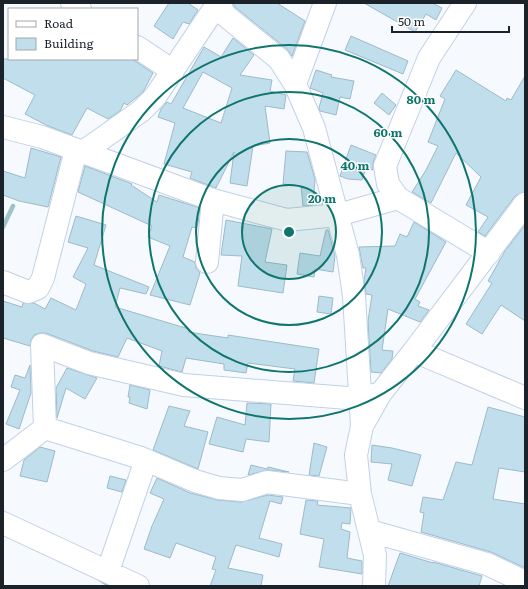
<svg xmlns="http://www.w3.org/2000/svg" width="528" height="589" viewBox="0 0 528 589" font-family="Literata,serif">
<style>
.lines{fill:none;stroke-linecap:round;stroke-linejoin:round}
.stream{stroke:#9cc4c9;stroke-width:4.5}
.building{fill:#c1deec;stroke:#9ebac8;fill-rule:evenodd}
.minor-casing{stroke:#c0d1e7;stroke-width:24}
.minor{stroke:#fff;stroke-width:22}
.ring{fill:none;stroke:#0f766e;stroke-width:2}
.centre{fill:#0f766e;stroke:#fff;stroke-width:2}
.ring-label{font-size:12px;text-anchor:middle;font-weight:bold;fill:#0f766e;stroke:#fff;stroke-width:3;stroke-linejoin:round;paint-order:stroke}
</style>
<rect width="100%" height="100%" fill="#f6fafe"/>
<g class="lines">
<path class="stream" d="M3 227 13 206
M101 580 110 586"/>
</g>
<path class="building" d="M169 3H188L198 10 189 24 183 22 173 39 154 26Z
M233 3H277L305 21 292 56 287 49 235 7Z
M364 3H432L442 8 436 20 426 14 415 32Z
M351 36 408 61 403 74 345 50Z
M233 38 254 55 240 75 272 80 270 91 286 95 284 109 265 106 270 143 253 146 247 186 230 183 234 152 216 188 190 178 192 172 164 164 175 123 158 117 161 109 167 102 171 104 204 47 221 57ZM203 72 232 88 221 123 183 108Z
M3 59H132L153 73 143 92 127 105 124 103 120 111 108 119 87 108 72 135 46 125 25 114 35 95 3 78Z
M316 70 332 75 331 77 354 81 350 99 340 97 336 115 320 111 319 108 323 93 310 88Z
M456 70 506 101 507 98 511 100 525 76V192L515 196 485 236 478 232 488 217 466 205 481 177 456 153 431 203 412 192 426 170 438 146 428 142 445 99 440 96Z
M382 93 396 105 389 115 374 103Z
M351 145 376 155 373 162V170L366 168 362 180 348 179 340 176Z
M31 148 61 157 48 207 19 201 3 195V171L25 178Z
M286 151 307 152 315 179 313 205 303 206 301 186 283 184Z
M85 166 132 184 131 185 157 202 159 195 200 208 198 224 196 228 192 227 183 257 195 262 196 268 200 273 190 305 150 295 170 246 148 237 152 226 78 192Z
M76 216 106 225 94 265 149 287 146 294 120 288 115 307 189 329 188 332 228 338V335L319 349 314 383 293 381 295 369 248 363 246 373 224 370V364L186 358 182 372 159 366 162 351 127 338 118 357 93 351 46 333H40L34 335 31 340 30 346 3 338V301L22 307 23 303H34L45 309 51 298 76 310 86 284 73 277 88 248 68 242Z
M226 220 272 229 265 262 287 265 283 293 238 286 242 256 221 255Z
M414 222 446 242 415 299 420 302 418 306 429 310 420 322 388 309 382 350 393 351 392 359 381 373 371 372 368 321 372 295 366 294 364 281 366 268H363L359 247 395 246 400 234 407 237Z
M525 225V321L501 305 482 334 466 324 492 283 488 281 505 251Z
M326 230H328L335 256 333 272 315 269 314 277 297 274 300 253 320 256Z
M319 296 333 298 331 314 317 312Z
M30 365 31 393 19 429 6 424 20 390 11 387 15 375 25 378Z
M67 368 97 378 85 399 66 388 57 418 56 388Z
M130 385 150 390 147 409 129 403 130 397H128Z
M247 403 271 404 269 442 246 439 243 452 209 444 217 417 245 425Z
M169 406 190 411 184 426 208 432 198 469 153 450Z
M488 407 525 417V472L499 468 493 499 525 504V568L491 552 421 532 424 513 420 512 423 497 443 500 456 462 472 465Z
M314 443 327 447 319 476 309 475Z
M372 445 392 448 421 455 412 486 388 480 392 464 371 462Z
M40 447 55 451 47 482 20 476 24 460Z
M251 465 267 469 268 467 289 472 268 470 248 475Z
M110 476 126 480 122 492 107 488Z
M157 478 190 493 218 500 241 502 268 495 283 497 281 504 270 501 259 538 282 544 279 557 236 545 228 568 263 575 261 586H210L216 570 212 569 216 557 176 543 170 558 144 549 152 526 164 499 150 493Z
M306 500 318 501 317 505 351 508 350 524 342 523 341 529 350 532 347 558 362 561V574L319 567 324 539 300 534Z
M400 553 433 563V562L482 576 479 586H388Z"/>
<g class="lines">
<defs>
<path id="minor" d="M72 3 80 9
M221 3 220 8 226 16 279 59 295 84 314 128 348 255 354 296 362 426
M465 3 429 58 385 166 388 184 398 198 489 253
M137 47 173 71
M295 84 325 3
M3 127 42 137 213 200 287 220 338 215 398 198
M83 152 141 111 155 97 218 3
M207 262 213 200
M3 282 28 292 38 288 43 278 76 150
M414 351 525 398
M45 428 42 345 89 363 184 385 360 399 373 395
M45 428 141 458 195 481 219 488 242 490 267 482 360 494
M3 460 45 428
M3 523 138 586
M370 531 487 564 525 582
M108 571 146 460
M374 586 375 555 360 494 356 455 362 426 380 394 414 351 525 204"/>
</defs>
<use href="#minor" class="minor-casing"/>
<use href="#minor" class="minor"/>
</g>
<circle cx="289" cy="232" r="47" fill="#0f766e" fill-opacity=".12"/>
<g class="ring">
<circle cx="289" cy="232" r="47"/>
<circle cx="289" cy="232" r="93"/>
<circle cx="289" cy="232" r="140"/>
<circle cx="289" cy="232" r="187"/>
</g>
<circle cx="289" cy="232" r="6" class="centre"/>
<g class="ring-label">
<text x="421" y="104">80 m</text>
<text x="388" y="137">60 m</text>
<text x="355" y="170">40 m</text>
<text x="322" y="203">20 m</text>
</g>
<rect width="528" height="589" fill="none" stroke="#1c222a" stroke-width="8"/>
<rect x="8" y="8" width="130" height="52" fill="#ffffff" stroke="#a4a7aa"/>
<rect x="16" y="21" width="20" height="6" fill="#ffffff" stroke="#a4a7aa"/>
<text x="44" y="28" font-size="12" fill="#1c222a">Road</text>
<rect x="16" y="38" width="20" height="12" fill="#c1deec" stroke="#a4a7aa"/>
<text x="44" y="48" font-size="12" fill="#1c222a">Building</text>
<path d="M392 26v6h117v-6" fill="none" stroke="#1c222a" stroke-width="2"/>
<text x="398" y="26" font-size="12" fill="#1c222a" stroke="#ffffff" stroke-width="3" paint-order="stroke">50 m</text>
</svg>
